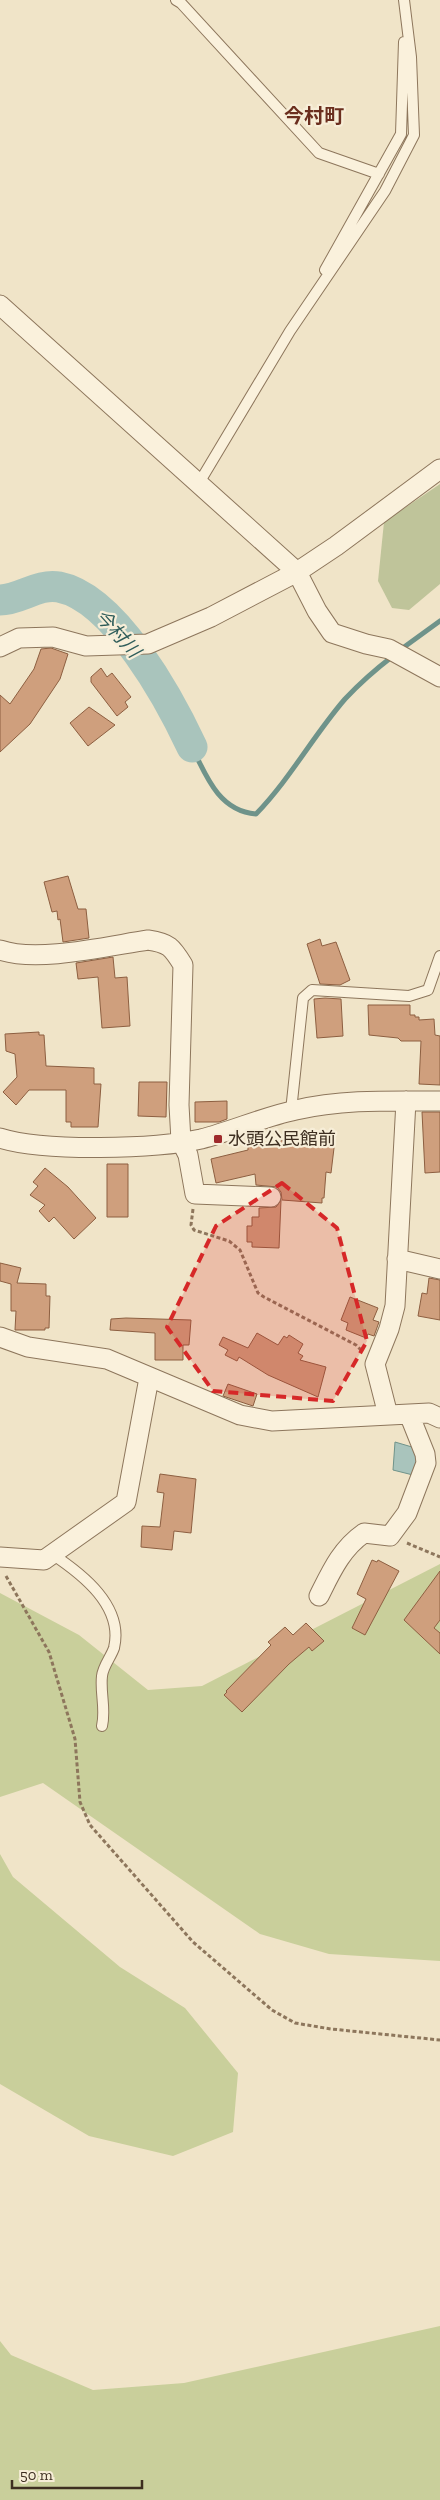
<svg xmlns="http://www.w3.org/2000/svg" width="440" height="2500" viewBox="0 0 440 2500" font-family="'Zilla Slab','Noto Sans JP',serif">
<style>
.green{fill:#c9cf9b}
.cemetery{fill:#bfc49a}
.water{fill:#a9c4bc;stroke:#6f938a}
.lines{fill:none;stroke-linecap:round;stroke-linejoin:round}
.stream{stroke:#6f938a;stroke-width:5}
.river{stroke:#a9c4bc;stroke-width:31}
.building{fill:#cf9f7d;stroke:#8d5f41}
.service-casing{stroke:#8d765c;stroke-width:12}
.minor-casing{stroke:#8d765c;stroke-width:21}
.path{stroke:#8d765c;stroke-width:3;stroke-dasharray:4 2.5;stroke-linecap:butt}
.service{stroke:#faf1dc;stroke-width:10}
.minor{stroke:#faf1dc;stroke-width:19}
.marked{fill:#d62828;fill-opacity:0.2;stroke:#d62828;stroke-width:4;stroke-dasharray:10 6;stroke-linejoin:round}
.poi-dot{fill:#9e2a2b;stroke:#f7eed8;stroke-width:2}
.labels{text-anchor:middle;stroke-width:4.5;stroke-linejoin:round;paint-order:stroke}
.poi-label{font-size:18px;fill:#3d2e20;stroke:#f7eed8;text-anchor:start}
.water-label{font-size:19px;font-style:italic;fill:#2f5d5a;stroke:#f7eed8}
.quarter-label{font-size:20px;font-weight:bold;fill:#6b2e1e;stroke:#f7eed8}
</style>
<rect width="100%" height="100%" fill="#f0e4c8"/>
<path class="green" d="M440 1564V1961L329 1954 260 1934 43 1783 0 1797V1593L79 1635 148 1690 202 1686Z
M0 1854 13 1877 120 1967 185 2008 238 2073 233 2132 173 2156 89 2136 0 2084Z
M440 2326V2500H0V2341L11 2355 93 2390 184 2383Z"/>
<path class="cemetery" d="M440 484V584L409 610 392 608 378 581 384 522Z"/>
<path class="water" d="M395 1442 412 1447 417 1459 413 1475 393 1470Z"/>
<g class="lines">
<path class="stream" d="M400 650 440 621
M192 747C206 776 219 811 256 814 290 779 313 736 345 699 360 683 376 669 393 656"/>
<path class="river" d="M0 600C20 600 38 583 59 587 115 598 170 700 192 747"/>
</g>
<path class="building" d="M51 648 68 654 60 679 30 724 0 752V695L10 704 34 669 41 649Z
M101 668 107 677 112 673 131 697 125 702 128 707 117 716 91 682V677Z
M89 707 115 725 88 746 70 723Z
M68 876 78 909H86L89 938 63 942 60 919 58 920 57 911 52 912 44 882Z
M320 939 322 946 336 942 350 980 340 985 320 984 307 944Z
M113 957 115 978 127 977 130 1026 102 1028 98 977 78 979 76 963Z
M325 998 341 999 343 1036 317 1038 314 999Z
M368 1005H410V1015H415V1017H419V1020L434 1019 435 1035 440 1036V1085L419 1084 421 1041H401L398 1038 369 1035Z
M39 1032V1035H44L46 1066 94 1068V1084H101L98 1127H71V1122H66V1090H29L16 1105 3 1092 17 1077 15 1054 6 1051 5 1034Z
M139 1082H167L166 1117 138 1116Z
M227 1101V1119L219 1122H195V1102Z
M422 1112H440V1172L425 1173Z
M323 1133H331L334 1148 331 1173 326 1172 324 1198H322V1203L282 1200 281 1192 277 1187 256 1185 255 1174 216 1183 211 1159 248 1150V1147Z
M107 1164H128V1217H107Z
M45 1168 68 1187 96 1218 74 1239 54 1217 49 1222 39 1211 45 1205 30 1195 38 1186 33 1182Z
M281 1200 279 1248 252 1247V1242H247V1226H252V1217H259V1208L276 1207Z
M0 1263 21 1268 17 1283 46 1284V1296H50L49 1328H45V1330H15L16 1311H11V1284L0 1281Z
M429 1278 440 1280V1320L418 1316 422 1293 427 1294Z
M350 1297 378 1308 373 1320 379 1322 374 1336 368 1334 366 1338 346 1330 348 1323 341 1320Z
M126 1318 191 1320 189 1345H183V1360H155V1333L110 1330 111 1319Z
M257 1333 278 1345 284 1336 287 1338 289 1335 303 1344 298 1353 303 1356 300 1360 326 1367 318 1397 268 1375 239 1357 237 1361 225 1355 228 1350 219 1345 223 1337 248 1348Z
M228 1384 257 1394 253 1406 223 1396Z
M160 1474 196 1479 191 1533 174 1531 172 1550 141 1547 142 1526 160 1527 164 1493 157 1492Z
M372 1560 377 1562 378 1560 399 1571 365 1635 352 1628 366 1599 357 1594Z
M440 1571V1620L434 1628 440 1633V1654L404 1620Z
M306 1623 324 1641 312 1651 309 1647 289 1664 242 1712 224 1695 227 1692 226 1691 271 1645 268 1642 285 1627 293 1635Z"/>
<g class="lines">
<defs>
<path id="service" d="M176 0 181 3 319 153 379 174
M325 270 401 134 404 42
M199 483 290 331 385 191 414 135 411 57 404 0
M291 1111 303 998 312 990 409 996 428 990 440 956
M52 1554C82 1574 124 1606 114 1648 111 1657 103 1666 102 1676 100 1693 106 1709 102 1726"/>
<path id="minor" d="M0 305 297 572 317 611 332 633 366 644 389 649 440 677
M0 647 19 638 53 637 86 646 148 644 211 617 297 572 336 546 440 469
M0 950C37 963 108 946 148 940 169 943 172 947 183 965L179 1105 181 1141 188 1155 195 1194 271 1197
M0 1138C44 1152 156 1149 201 1139 233 1131 263 1117 296 1110 343 1099 392 1101 440 1101
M397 1259 440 1269
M0 1337 28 1347 107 1359 240 1415 272 1421 429 1413 440 1418
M388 1415 375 1364 389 1329 395 1306 406 1101
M0 1557 44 1560 126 1502 149 1378
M319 1596C331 1572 341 1549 364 1533L390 1536 407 1513 426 1463 425 1454 409 1414"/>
</defs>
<use href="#service" class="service-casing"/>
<use href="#minor" class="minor-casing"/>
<path class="path" d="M193 1209 191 1225 194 1230 229 1241 240 1250 258 1293 264 1297 356 1345 362 1351
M407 1543 440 1557
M6 1576 49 1652 75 1739 80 1802 90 1825 193 1942 272 2010 295 2023 331 2029 440 2040"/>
<use href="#service" class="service"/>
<use href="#minor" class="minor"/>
</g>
<path class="marked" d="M282 1183 337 1228 367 1341 333 1401 213 1391 167 1327 216 1226Z"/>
<rect class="poi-dot" x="213" y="1134" width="10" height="10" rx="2.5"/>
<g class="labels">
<g class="poi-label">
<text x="228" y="1145">水頭公民館前</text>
</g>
<g class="water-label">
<text transform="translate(118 633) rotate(48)" y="7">今村川</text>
</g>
<g class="quarter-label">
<text x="314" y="123">今村町</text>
</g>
</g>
<path d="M12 2480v8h130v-8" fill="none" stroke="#3d2e20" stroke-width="2.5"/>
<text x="20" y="2480" font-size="15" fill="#3d2e20" stroke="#f7eed8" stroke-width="4" paint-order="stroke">50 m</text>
</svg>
